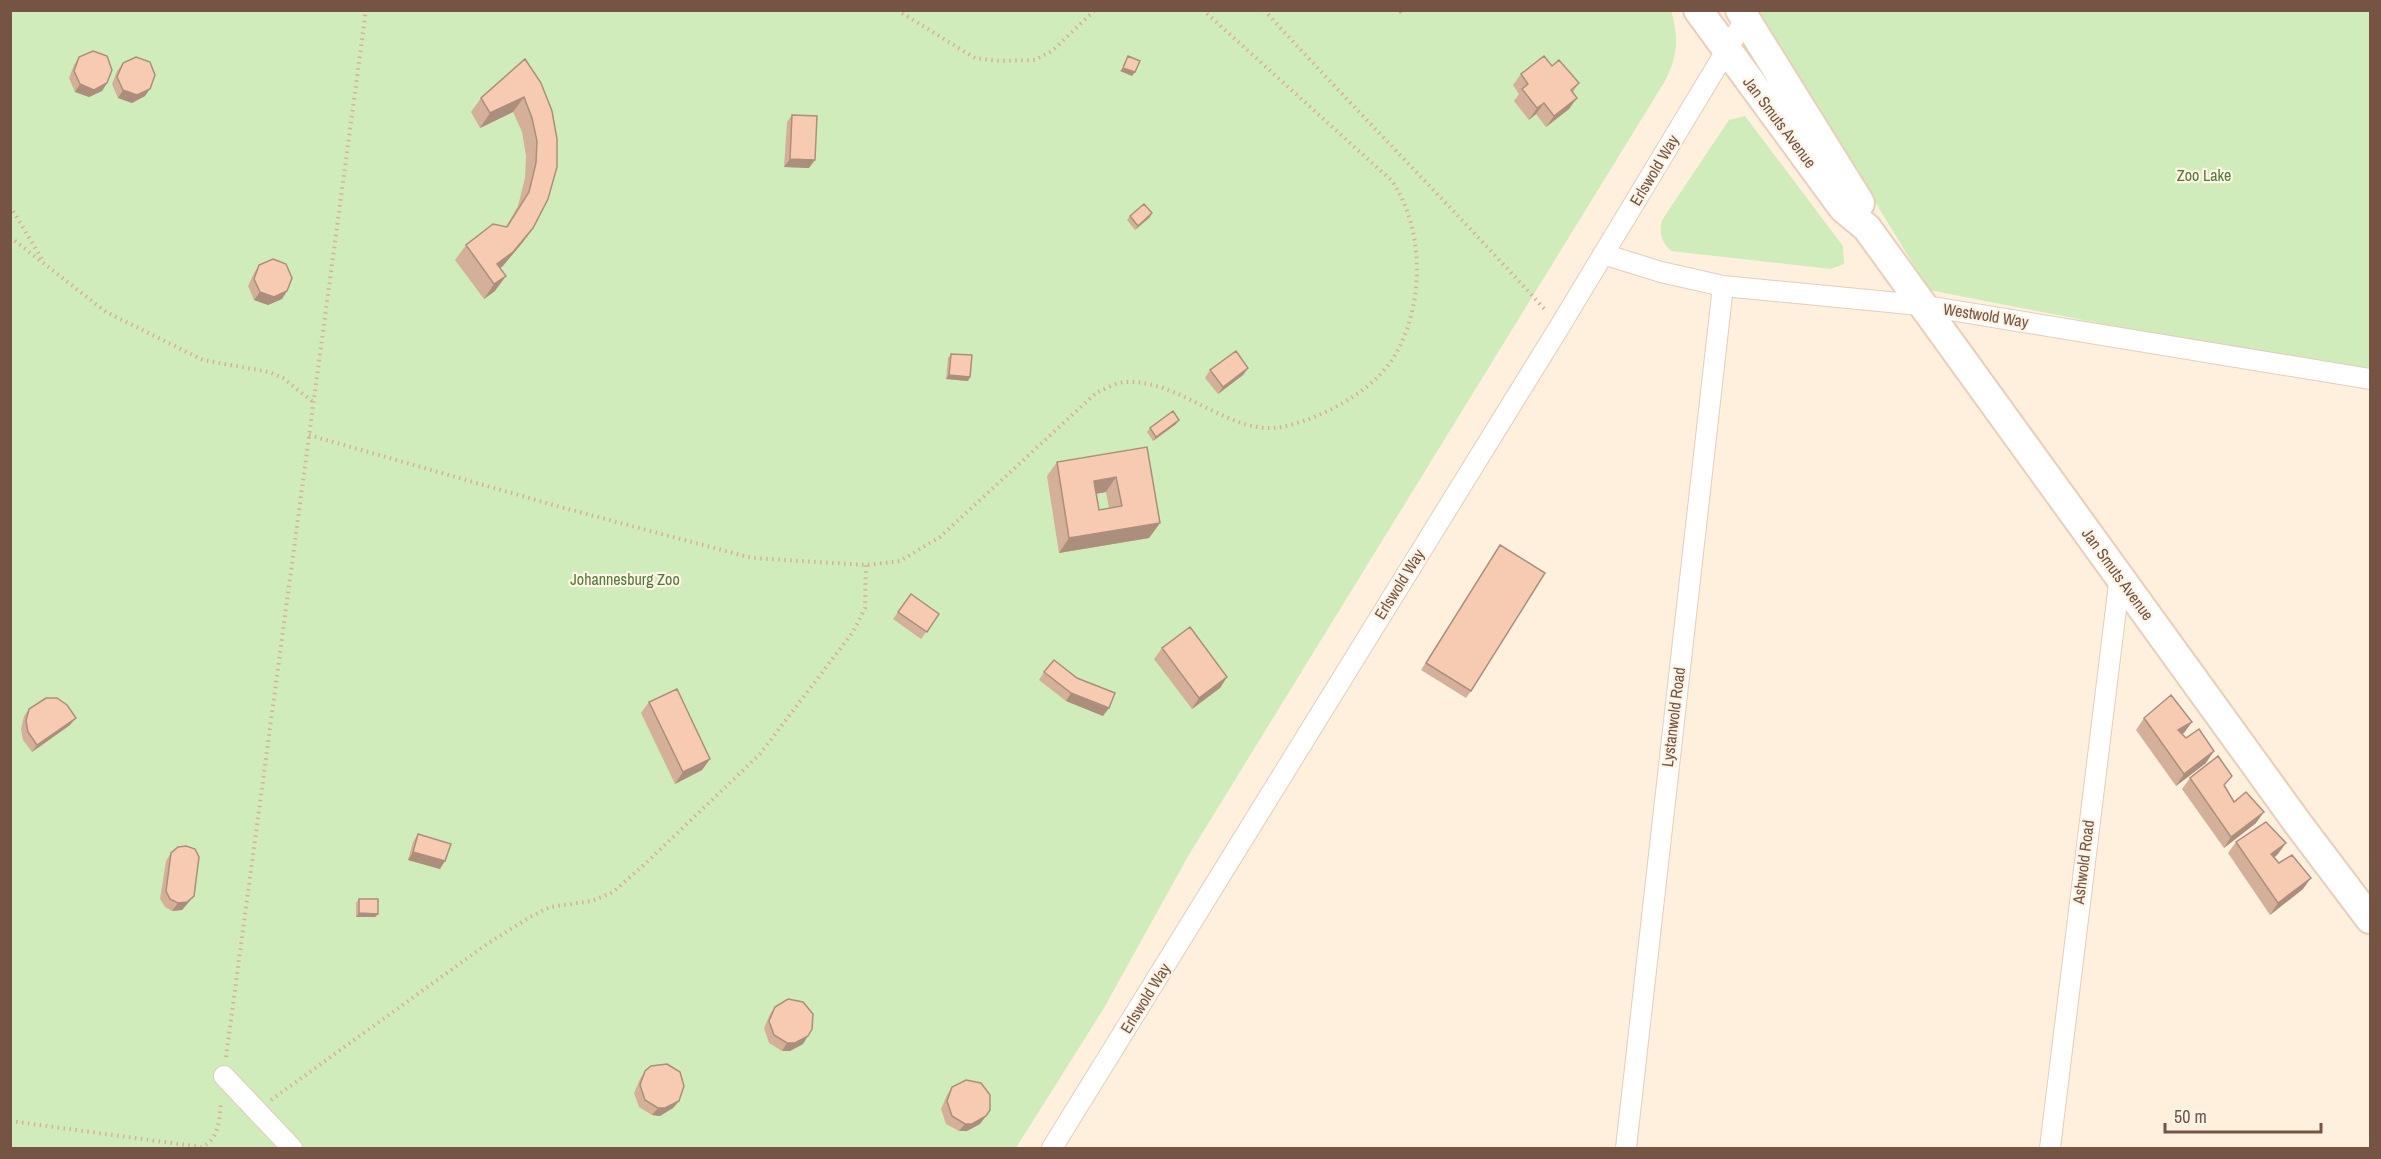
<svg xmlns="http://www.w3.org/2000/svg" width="2381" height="1159" viewBox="0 0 2381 1159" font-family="'Archivo Narrow',sans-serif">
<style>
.green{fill:#d0ecbb}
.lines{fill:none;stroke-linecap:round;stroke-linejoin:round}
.street-casing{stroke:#e4cdbb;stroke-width:22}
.secondary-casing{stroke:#eaceb8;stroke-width:32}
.path{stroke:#daaf96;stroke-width:4;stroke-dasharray:1.5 4.5;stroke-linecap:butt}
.street{stroke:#fff;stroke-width:20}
.secondary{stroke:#fff;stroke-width:28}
.wall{fill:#d4af99;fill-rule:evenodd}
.shaded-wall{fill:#ac8e7d}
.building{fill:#f6cbb2;stroke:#ac8e7d;stroke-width:1.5;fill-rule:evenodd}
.labels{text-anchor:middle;stroke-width:4.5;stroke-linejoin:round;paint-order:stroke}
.street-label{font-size:16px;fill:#755444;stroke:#fff4e5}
.park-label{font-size:16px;fill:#507c3a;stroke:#fff4e5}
</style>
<rect width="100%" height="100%" fill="#fef0dd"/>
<path class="green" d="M1671 10C1679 37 1678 56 1665 81L1187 858 1104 1008 1016 1148H11L10 11Z
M1758 11H2370V376L1929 290Z
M1745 116 1843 246 1844 264 1831 269 1671 251C1661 241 1659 234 1662 220L1729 120Z"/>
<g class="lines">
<defs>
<path id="street" d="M1603 254 1661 272 1723 286 1920 305 2370 379
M224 1076 292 1148
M1052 1148 1560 326 1746 18
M1626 1148 1723 286
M2050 1148 2120 576"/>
<path id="secondary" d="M1698 10 1843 208 1867 228 2299 825 2370 919
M1740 10 1860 203"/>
</defs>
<use href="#street" class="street-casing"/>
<use href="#secondary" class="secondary-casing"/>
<path class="path" d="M897 10 975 58 1000 61 1035 60 1052 51 1095 10
M1264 10C1357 112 1455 210 1547 312
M10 206 42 259
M10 237 106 312 203 360 269 372 283 378 313 402
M309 435 564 508 752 558 866 565 900 561 940 537 1096 393C1105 389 1117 382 1126 382 1182 379 1233 440 1286 426 1323 417 1367 394 1390 363 1425 312 1426 231 1392 181L1203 10
M226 1057 366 10
M271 1100 487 944 530 917 550 907 592 901 613 892 646 863 760 754 853 632 865 608 866 565
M10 1121 201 1147C219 1140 219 1121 221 1103"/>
<use href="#street" class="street"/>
<use href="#secondary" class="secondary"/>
</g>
<path class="wall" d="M1397 10H1405L1400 14Z
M79 57 107 83 102 91 89 97 75 92 69 78 74 65Z
M123 63 145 96 132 103 118 98 112 84 117 71Z
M1552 66 1579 83 1573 92 1569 109 1546 127 1536 114 1529 120 1514 101 1519 94 1513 85 1521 74Z
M541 83 533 228 523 242 500 268 495 291 484 299 455 260 466 245 506 227 518 206 525 178 526 156 522 132 513 112 480 128 471 112 481 98Z
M792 115 809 168 784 167 787 122Z
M1130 216 1150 217 1135 230 1127 220Z
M259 265 287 291 282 299 268 305 254 300 248 286 254 273Z
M951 354 970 377 968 381 946 379 948 358Z
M1248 368 1243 375 1218 394 1205 378 1210 370Z
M1176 424 1153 441 1147 432 1150 428Z
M1147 447 1160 523 1149 538 1059 553 1047 476 1057 462ZM1106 492 1109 508 1099 510 1096 494Z
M1500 545 1471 691 1466 698 1421 670Z
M911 594 939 614 921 639 893 619Z
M1162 648 1227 677 1220 688 1192 709 1154 659Z
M1044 672 1103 716 1066 701 1039 680Z
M649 702 710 759 702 770 675 784 641 713Z
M29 709 70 725 32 752 23 740 21 729 24 716Z
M2144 718 2184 733 2182 734 2206 763 2176 786 2136 730Z
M2190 778 2225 787 2234 802 2256 823 2224 848 2182 789Z
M418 834 440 869 408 860 413 842Z
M2236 842 2278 854 2274 858 2303 889 2270 915 2228 853Z
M171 853 194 896 182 910 172 911 165 907 160 899 166 861Z
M359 899 378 914 375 917H356V903Z
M775 1007 803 1044 790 1051H782L769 1043 764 1028 770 1014Z
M645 1071 679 1101 673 1108 660 1116 652 1115 639 1107 634 1093 640 1079Z
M952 1087 980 1124 967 1131H959L946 1124 941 1109 947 1095Z"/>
<path class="shaded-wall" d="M1123 68 1135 72 1132 76 1120 71Z
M107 83 102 91 89 97 75 92 80 84Z
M150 89 145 96 132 103 118 98 123 90Z
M524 97 513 112 480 128 490 113Z
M1577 98 1569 109 1546 127 1554 116Z
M1544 103 1536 114 1529 120 1537 108Z
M790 159 815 160 809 168 784 167Z
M1152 213 1150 217 1135 230 1138 226Z
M533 228 523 242 503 266 489 277 497 264Z
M506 276 495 291 484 299 494 284Z
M287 291 282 299 268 305 254 300 260 292Z
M1248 368 1243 375 1218 394 1223 387Z
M949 375 970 377 968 381 946 379Z
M1179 420 1176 424 1153 441 1156 437Z
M1116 477 1106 492 1083 496 1094 481Z
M1160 523 1149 538 1059 553 1069 538Z
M1227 677 1220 688 1192 709 1199 698Z
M1071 693 1109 708 1103 716 1066 701Z
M76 718 70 725 32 752 37 745Z
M2192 722 2184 733 2170 741 2178 730Z
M2214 751 2206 763 2176 786 2184 774Z
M710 759 702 770 675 784 683 772Z
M2264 812 2256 823 2224 848 2231 837Z
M2286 843 2278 854 2263 866 2271 854Z
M413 852 445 861 440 869 408 860Z
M2311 878 2303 889 2270 915 2278 903Z
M194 896 182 910 172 911 178 903Z
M359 913 378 914 375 917H356Z
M808 1036 803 1044 790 1051H782L787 1043Z
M679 1101 673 1108 660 1116 652 1115 658 1108Z
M986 1116 980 1124 967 1131H959L965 1124Z"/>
<path class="building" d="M93 51 107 56 112 70 107 83 94 90 80 84 74 71 79 57Z
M1128 56 1140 61 1135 72 1123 68Z
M1544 56 1552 66 1559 60 1579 83 1571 90 1577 98 1554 116 1544 103 1537 108 1522 89 1528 84 1521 74Z
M136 57 150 62 155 75 150 89 137 95 123 90 117 77 123 63Z
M525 59 541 83 552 111 557 139V167L548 199 533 228 513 252 497 264 506 276 494 284 466 245 493 224 507 227 529 192 536 163 537 141 532 118 524 97 490 113 481 98Z
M792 115 817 116 815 160 790 159Z
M1144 204 1152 213 1138 226 1130 216Z
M273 259 286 264 292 278 287 291 274 297 260 292 254 279 259 265Z
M1236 351 1248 368 1223 387 1210 370Z
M951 354 972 355 970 377 949 375Z
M1173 411 1179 420 1156 437 1150 428Z
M1147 447 1160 523 1069 538 1057 462ZM1116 477 1122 506 1099 510 1094 481Z
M1500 545 1545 573 1471 691 1426 663Z
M911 594 939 614 927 632 898 612Z
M1190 627 1227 677 1199 698 1162 648Z
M1054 660 1077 678 1115 693 1109 708 1071 693 1044 672Z
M677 689 710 759 683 772 649 702Z
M2171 695 2192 722 2178 730 2186 738 2199 729 2214 751 2184 774 2144 718Z
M46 698H57L67 705 76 718 37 745 28 732 26 721 29 709Z
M2218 756 2232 776 2224 785 2234 802 2246 792 2264 812 2231 837 2190 778Z
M2266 822 2286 843 2271 854 2279 863 2292 855 2311 878 2278 903 2236 842Z
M418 834 451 844 445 861 413 852Z
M186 846 195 849 199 857 194 896 187 902 178 903 170 899 166 891 171 853 178 847Z
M359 899H378V914L359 913Z
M788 999 803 1002 813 1014 812 1029 808 1036 795 1043H787L774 1035 769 1021 775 1007Z
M667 1064 680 1072 684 1086 679 1101 665 1108H658L645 1100 640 1085 645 1071 651 1066Z
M966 1080 981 1083 990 1095V1110L986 1116 972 1124H965L952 1116 947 1101 952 1087Z"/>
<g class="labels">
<g class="street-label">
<text transform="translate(1780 122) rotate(53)" y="6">Jan Smuts Avenue</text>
<text transform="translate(1654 170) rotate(-59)" y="6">Erlswold Way</text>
<text transform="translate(1986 315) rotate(9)" y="6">Westwold Way</text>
<text transform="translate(2118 574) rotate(54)" y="6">Jan Smuts Avenue</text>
<text transform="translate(1399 584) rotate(-58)" y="6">Erlswold Way</text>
<text transform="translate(1673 717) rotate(-83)" y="6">Lystanwold Road</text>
<text transform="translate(2083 862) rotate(-83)" y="6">Ashwold Road</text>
<text transform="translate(1145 998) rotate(-58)" y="6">Erlswold Way</text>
</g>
<g class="park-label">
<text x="2204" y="181">Zoo Lake</text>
<text x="625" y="585">Johannesburg Zoo</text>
</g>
</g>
<rect width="2381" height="1159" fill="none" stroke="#755444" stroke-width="24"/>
<path d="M2165 1123v9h156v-9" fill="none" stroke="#755444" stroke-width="3"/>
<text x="2174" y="1123" font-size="18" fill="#755444" stroke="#fff4e5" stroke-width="4.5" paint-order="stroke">50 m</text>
</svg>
